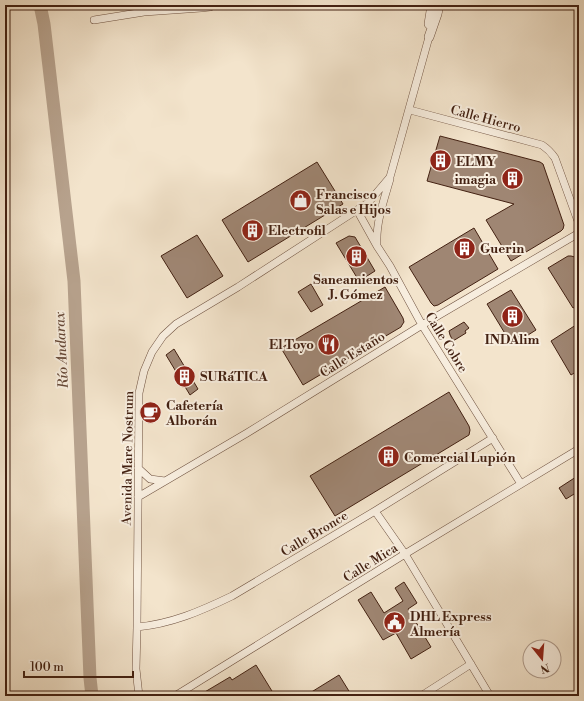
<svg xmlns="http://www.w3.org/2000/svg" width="584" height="701" viewBox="0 0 584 701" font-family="'Libre Bodoni',serif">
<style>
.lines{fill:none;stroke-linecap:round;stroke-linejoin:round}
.river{stroke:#b7a28d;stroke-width:13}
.building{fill:#9f8673;stroke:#432112}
.minor-casing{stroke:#6f5240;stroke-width:8}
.tertiary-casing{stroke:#6f5240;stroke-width:10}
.minor{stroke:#f7edde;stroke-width:7}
.tertiary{stroke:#f7edde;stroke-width:9}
.labels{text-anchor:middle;stroke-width:4;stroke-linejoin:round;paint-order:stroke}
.street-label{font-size:13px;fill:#432112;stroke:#f7edde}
.poi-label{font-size:13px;font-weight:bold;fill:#432112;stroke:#f7edde;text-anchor:start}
.water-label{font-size:14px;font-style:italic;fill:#664837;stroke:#f7edde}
</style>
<rect width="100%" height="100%" fill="#f3e4cc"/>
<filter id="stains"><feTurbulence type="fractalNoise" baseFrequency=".005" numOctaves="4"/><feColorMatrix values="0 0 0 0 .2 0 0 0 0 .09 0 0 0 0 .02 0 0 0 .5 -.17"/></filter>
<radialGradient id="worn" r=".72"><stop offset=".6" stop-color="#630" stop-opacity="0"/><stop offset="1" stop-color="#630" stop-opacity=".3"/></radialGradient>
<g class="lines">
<path class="river" d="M40 5 44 24 74 281 90 678 92 696"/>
</g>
<path class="building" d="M440 136 540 162 543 164 564 225 563 229 561 231 511 261 486 220 514 204 427 181Z
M317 162 343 204 248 262 222 220Z
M474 228 498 269 438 305 434 306 431 303 409 267Z
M197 235 223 276 187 298 161 256Z
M349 236 355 237 375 271 359 281 336 243Z
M568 256H571L575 257 579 265V305L573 308 548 268Z
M311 284 323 305 311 312 298 292Z
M385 287 403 318 404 322 402 325 401 327 303 385 281 348Z
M511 290 536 330 512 345 487 304Z
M464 322 469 328 465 331 466 333 453 341 450 335 449 331Z
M579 323V370L571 375 551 341Z
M174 349 198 389 190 395 166 355Z
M449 392 469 426 470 430 469 435 335 516 310 476Z
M579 475V491L566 499 559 488Z
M404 582 417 603 408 609 431 647 411 659 396 633 383 640 358 600 371 592 384 613 403 601 395 588Z
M256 665 275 696H198L230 677 232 680Z
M339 675 352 696H305Z"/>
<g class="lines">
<defs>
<path id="minor" d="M229 5 233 6 264 5
M94 20 144 12 201 8 210 7 215 5
M410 110 542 145C548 149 551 152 555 158L579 224
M357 210 377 246 390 266 422 325 521 484
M377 243C376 222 384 200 390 179
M138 468 150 479 165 481
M138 497 247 433 422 325 579 233
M375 511 405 554 490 696
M137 627C171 624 201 611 232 596L375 511 493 438
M139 696 136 669 137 627 139 393 144 371 152 352 163 336 176 324 238 287 357 210 368 203 390 177 429 37
M175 696 405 554 579 449
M421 696 471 664"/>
<path id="tertiary" d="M429 24 432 5
M429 37 437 14 439 5"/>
</defs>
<use href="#minor" class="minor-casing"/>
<use href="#tertiary" class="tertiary-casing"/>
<use href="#minor" class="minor"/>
<use href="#tertiary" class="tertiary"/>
</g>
<defs>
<symbol id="building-disc" viewBox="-11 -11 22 22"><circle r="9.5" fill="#8f2418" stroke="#f7edde"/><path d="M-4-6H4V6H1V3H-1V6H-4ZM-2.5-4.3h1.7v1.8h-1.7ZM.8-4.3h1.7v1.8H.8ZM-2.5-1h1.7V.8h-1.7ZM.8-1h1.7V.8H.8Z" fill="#fff"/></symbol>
<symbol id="shop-disc" viewBox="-11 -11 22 22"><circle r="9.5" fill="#8f2418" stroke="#f7edde"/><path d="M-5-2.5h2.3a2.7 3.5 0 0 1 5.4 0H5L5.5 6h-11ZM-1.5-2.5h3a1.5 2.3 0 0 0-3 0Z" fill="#fff"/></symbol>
<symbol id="restaurant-disc" viewBox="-11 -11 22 22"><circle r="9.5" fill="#8f2418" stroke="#f7edde"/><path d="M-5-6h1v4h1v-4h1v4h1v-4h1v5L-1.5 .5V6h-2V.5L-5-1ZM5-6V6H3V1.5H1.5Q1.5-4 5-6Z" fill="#fff"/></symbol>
<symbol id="cafe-disc" viewBox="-11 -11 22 22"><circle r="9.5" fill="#8f2418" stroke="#f7edde"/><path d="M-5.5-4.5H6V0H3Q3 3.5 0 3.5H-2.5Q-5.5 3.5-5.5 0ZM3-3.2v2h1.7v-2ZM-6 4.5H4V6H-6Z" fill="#fff"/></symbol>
<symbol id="civic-disc" viewBox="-11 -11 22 22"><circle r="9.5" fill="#8f2418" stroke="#f7edde"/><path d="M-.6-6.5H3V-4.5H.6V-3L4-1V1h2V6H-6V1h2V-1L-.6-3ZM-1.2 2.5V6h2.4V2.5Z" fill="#fff"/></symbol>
</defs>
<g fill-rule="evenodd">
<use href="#building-disc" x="428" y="148" width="25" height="25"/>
<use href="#building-disc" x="500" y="166" width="25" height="25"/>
<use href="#shop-disc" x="288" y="188" width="25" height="25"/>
<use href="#building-disc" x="240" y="218" width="25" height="25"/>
<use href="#building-disc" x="452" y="236" width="25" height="25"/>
<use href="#building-disc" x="344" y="244" width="25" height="25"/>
<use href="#building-disc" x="500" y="304" width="25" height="25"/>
<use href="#restaurant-disc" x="316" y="332" width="25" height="25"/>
<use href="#building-disc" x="172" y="364" width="25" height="25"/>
<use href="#cafe-disc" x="138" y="400" width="25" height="25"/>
<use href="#building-disc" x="376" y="444" width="25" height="25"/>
<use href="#civic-disc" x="382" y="610" width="25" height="25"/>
</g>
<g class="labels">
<g class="street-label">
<text transform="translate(486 118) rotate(15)" y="5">Calle Hierro</text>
<text transform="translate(447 342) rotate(58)" y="5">Calle Cobre</text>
<text transform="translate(352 354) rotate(-32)" y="5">Calle Estaño</text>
<text transform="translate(127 458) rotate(-89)" y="5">Avenida Mare Nostrum</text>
<text transform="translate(314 533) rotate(-31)" y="5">Calle Bronce</text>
<text transform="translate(370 562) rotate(-32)" y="5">Calle Mica</text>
</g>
<g class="poi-label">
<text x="456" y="166">ELMY</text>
<text x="496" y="184" text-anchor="end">imagia</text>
<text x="316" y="199">Francisco<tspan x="316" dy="15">Salas e Hijos</tspan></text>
<text x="268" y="235">Electrofil</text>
<text x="480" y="253">Guerin</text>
<text x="356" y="284" text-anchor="middle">Saneamientos<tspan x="356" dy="15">J. Gómez</tspan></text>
<text x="512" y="344" text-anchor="middle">INDAlim</text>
<text x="314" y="349" text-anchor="end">El Toyo</text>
<text x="200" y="381">SURáTICA</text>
<text x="166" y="410">Cafetería<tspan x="166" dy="15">Alborán</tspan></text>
<text x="404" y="462">Comercial Lupión</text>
<text x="410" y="621">DHL Express<tspan x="410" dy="15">Almería</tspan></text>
</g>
<g class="water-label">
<text transform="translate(61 350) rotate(-93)" y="5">Río Andarax</text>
</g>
</g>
<rect width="584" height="701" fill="none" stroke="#f3e4cc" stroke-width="20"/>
<rect x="6" y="6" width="572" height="689" fill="none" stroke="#432112" stroke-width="2"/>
<rect x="10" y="10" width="564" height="681" fill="none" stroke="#432112"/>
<g transform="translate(542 659) rotate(163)"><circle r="19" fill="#f7edde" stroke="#af9b8c"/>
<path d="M0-3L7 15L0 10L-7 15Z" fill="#8f2418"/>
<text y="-6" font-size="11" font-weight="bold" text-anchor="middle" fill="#432112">N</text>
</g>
<path d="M24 671v6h109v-6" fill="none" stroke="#432112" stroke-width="2"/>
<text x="30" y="671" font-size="12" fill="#432112" stroke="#f7edde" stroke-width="3" paint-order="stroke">100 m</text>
<rect width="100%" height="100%" filter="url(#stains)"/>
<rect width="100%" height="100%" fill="url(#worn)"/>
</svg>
